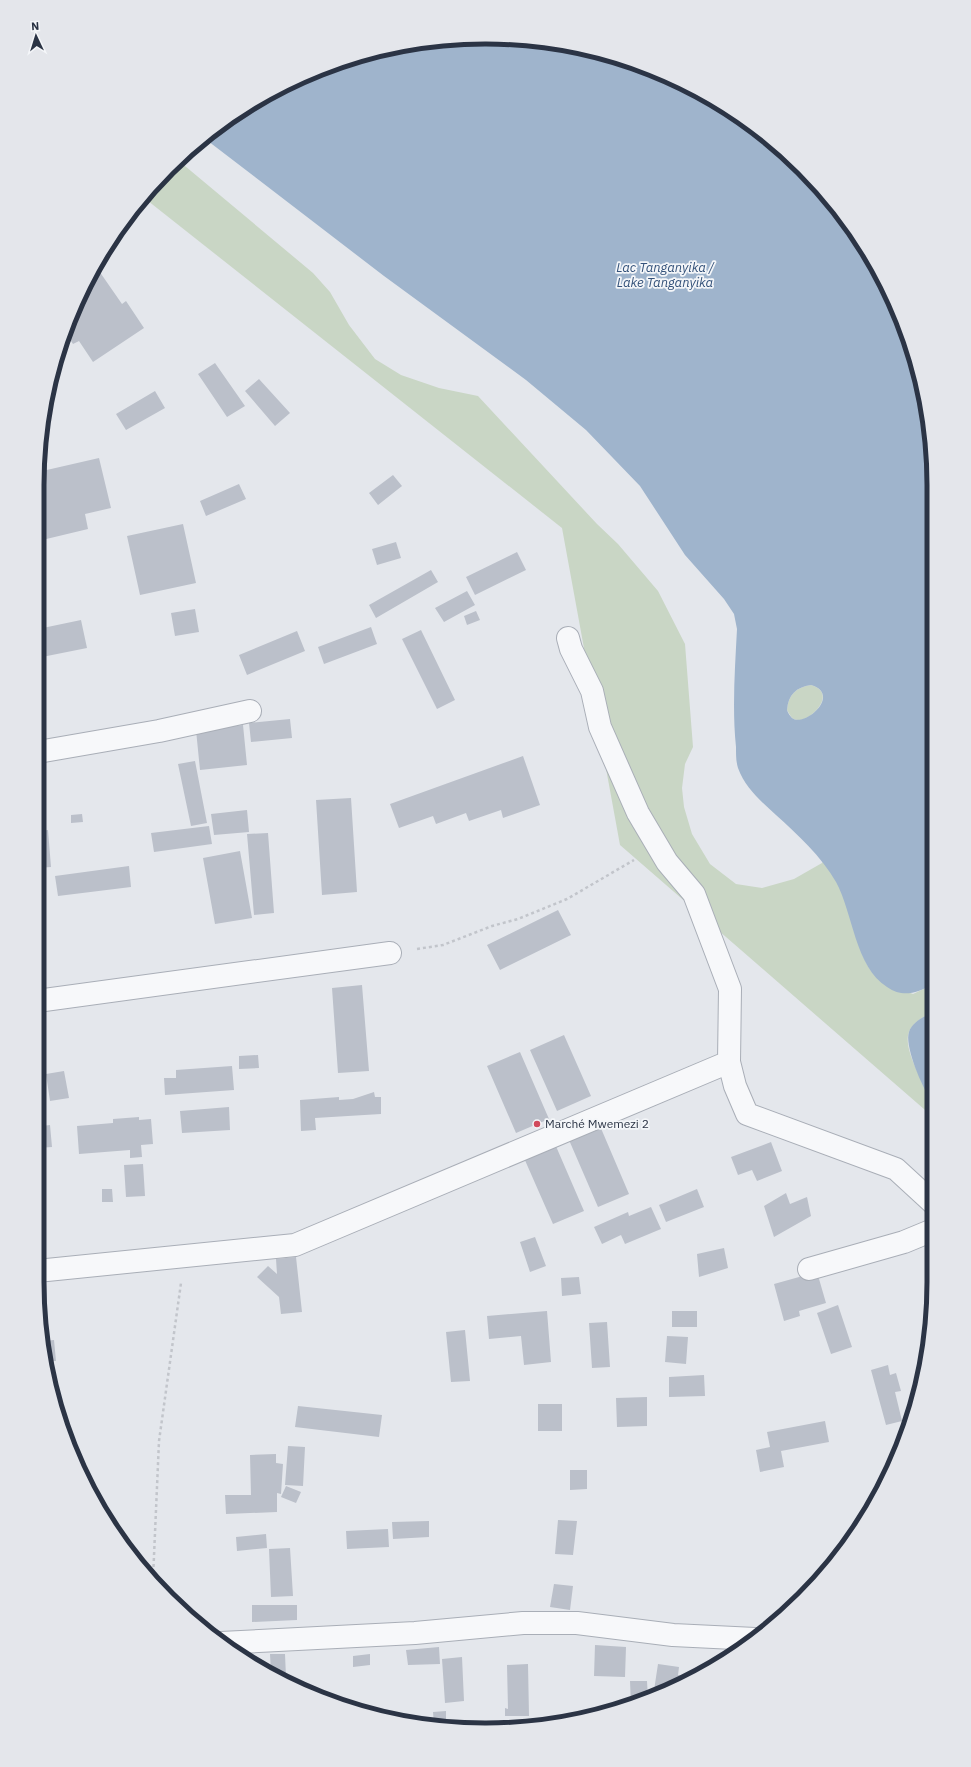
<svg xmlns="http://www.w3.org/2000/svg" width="971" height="1767" viewBox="0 0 971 1767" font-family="'IBM Plex Sans',sans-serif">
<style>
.green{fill:#c9d6c5}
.water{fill:#9fb4cc;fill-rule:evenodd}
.building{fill:#bbc0ca}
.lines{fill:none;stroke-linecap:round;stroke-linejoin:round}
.minor-casing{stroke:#a9aeb7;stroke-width:24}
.path{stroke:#c2c5cb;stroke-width:2.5;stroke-dasharray:3 3;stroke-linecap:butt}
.minor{stroke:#f7f8fa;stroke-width:22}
.poi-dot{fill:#d1495b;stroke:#f4f6f9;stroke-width:1.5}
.labels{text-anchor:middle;stroke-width:3.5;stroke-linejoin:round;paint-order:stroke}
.poi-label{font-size:12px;fill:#2b3445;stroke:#f4f6f9;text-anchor:start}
.water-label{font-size:13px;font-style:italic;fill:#34527a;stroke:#f4f6f9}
.rim{fill:none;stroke:#2b3445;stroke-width:5}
</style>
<rect width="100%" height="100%" fill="#e4e7ec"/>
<path class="green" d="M179 161 313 273 330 292 349 325 375 359 401 375 439 388 478 396 597 524 618 544 658 591 685 644 693 747 685 764 682 788 684 807 692 834 710 864 736 884 762 888 794 879 822 863 844 821 859 945C871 981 881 981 913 994L932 985V1012C924 1017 913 1022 909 1032 902 1049 925 1085 932 1101 934 1105 932 1112 932 1116L620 845 562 528 143 197Z
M811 685C839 693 810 722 798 720 792 720 790 715 787 710 788 695 796 687 811 685Z"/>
<path class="water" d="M456 38 544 41 629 61 710 97 781 148 858 236 900 314 930 427 932 985C916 993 903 998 887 987 855 967 853 913 836 882 822 857 797 834 776 815 761 801 745 788 738 768 736 762 736 754 736 747 732 708 735 668 737 629L734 614 724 599 685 555 640 486 586 430 526 380 384 276 204 138 212 130 287 83 369 52ZM811 685C842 694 805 728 792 718 790 716 788 713 787 710 788 695 796 687 811 685Z
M932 1012V1101C923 1090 904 1046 909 1032 912 1022 924 1017 932 1012Z"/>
<path class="building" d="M97 268 122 304 126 301 144 328 93 362 79 341 73 344 67 335 93 271Z
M215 363 245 406 227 417 198 374Z
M259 379 290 413 275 426 245 391Z
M155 391 165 408 126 430 116 414Z
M99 458 111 508 85 514 88 529 38 541V498L43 496 38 472Z
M393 475 402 486 378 505 369 493Z
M239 484 246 499 206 516 200 501Z
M183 524 196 583 140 595 127 536Z
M396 542 401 558 377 565 372 549Z
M517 552 526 570 475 595 466 577Z
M431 570 438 582 376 618 369 605Z
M467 591 475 605 444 622 435 608Z
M195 609 199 632 175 636 171 613Z
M476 611 480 620 467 625 464 616Z
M81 620 87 648 42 657 38 629Z
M371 627 377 644 324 664 318 647Z
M421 630 455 700 437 709 402 639Z
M297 631 305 651 247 675 239 655Z
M290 719 292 738 251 742 249 723Z
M243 725 247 765 200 770 196 730Z
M523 756 540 805 503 818 501 810 469 821 466 813 436 824 433 816 399 828 390 804Z
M195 761 207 823 191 826 178 764Z
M351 798 357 892 322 895 316 800Z
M247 810 249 832 214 835 211 814Z
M82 814 83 822 71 823V815Z
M209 826 212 844 154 852 151 833Z
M48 830 51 867 37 868 38 831Z
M268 833 274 913 254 915 247 834Z
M240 851 252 918 215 924 203 858Z
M129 866 131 887 58 896 55 876Z
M558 910 571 935 500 970 487 945Z
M362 985 369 1071 338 1073 332 988Z
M564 1035 591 1096 557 1111 530 1050Z
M520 1052 549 1119 516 1133 487 1066Z
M258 1055 259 1068 239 1069V1056Z
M232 1066 234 1090 165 1095 164 1078H176V1070Z
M64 1071 69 1098 50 1101 46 1074Z
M374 1092 375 1097H381V1114L315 1118 316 1130 301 1131 300 1100 339 1097V1100L353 1099Z
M229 1107 230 1130 182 1133 180 1111Z
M139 1117V1120L151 1119 153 1144 141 1145 142 1157 130 1158V1150L79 1154 77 1126 113 1123V1119Z
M37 1122H41L42 1126 50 1125 52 1147 37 1148Z
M600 1126 629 1194 598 1207 569 1140Z
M771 1142 782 1171 757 1181 752 1170 738 1175 731 1157Z
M555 1144 584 1211 553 1224 524 1158Z
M143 1164 145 1196 126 1197 124 1165Z
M102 1189H112L113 1202H102Z
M697 1189 704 1207 666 1222 659 1205Z
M786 1193 790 1204 807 1197 811 1216 774 1237 764 1206Z
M651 1207 661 1229 625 1244 621 1235 602 1244 594 1227 628 1212 629 1216Z
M535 1237 546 1266 530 1272 520 1242Z
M724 1248 728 1268 699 1277 697 1254Z
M296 1257 302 1312 281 1314 279 1297 257 1277 268 1266 277 1274 276 1259Z
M817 1272 826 1303 799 1311 800 1316 784 1321 774 1284Z
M579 1277 581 1294 562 1296 561 1278Z
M838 1305 852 1347 831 1354 817 1313Z
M547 1311 551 1362 524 1365 521 1336 489 1339 487 1316Z
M672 1311H697V1327H672Z
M607 1322 610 1367 592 1368 589 1323Z
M465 1330 470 1381 451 1382 446 1332Z
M667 1336 688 1337 686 1364 665 1362Z
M54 1340 56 1361H45L43 1341Z
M888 1365 890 1375 896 1373 901 1391 895 1392 902 1421 886 1425 871 1370Z
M704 1375 705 1396 669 1397V1377Z
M647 1397V1426L617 1427 616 1398Z
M538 1404H562V1431H538Z
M298 1406 382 1415 379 1437 295 1427Z
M825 1421 829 1442 781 1451 784 1467 760 1472 756 1450 770 1447 767 1432Z
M288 1446 305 1447 303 1486 285 1485Z
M276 1454V1463L283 1464 281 1494 277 1493V1512L226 1514 225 1495H251L250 1455Z
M570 1470H587V1489L570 1490Z
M286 1486 301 1492 296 1503 281 1497Z
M558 1520 577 1521 573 1555 555 1554Z
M429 1521V1537L393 1539 392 1522Z
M388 1529 389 1547 347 1549 346 1531Z
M266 1534 267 1548 237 1551 236 1537Z
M290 1548 293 1596 271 1597 269 1549Z
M554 1584 573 1586 570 1610 550 1607Z
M252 1605H297V1620L252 1622Z
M595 1645 626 1647 625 1677 594 1676Z
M439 1647 440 1664 408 1665 406 1650Z
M270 1654H285L286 1677H279L271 1673Z
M370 1654V1665L353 1667V1656Z
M462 1657 464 1701 445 1703 442 1659Z
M528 1664 529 1716H505V1708L508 1709 507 1665Z
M658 1664 679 1667 678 1675 692 1677 653 1697Z
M630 1681H647L648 1699 631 1705Z
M446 1711V1727L434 1725 433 1712Z"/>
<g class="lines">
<defs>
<path id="minor" d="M568 638 571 649 592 691 600 727 638 813 667 862 694 894 730 989 729 1062 735 1086 747 1114 896 1169 933 1203
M38 752 159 731 250 711
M37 1001 390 953
M809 1269 904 1242 933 1230
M37 1271 295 1245 729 1062
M221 1643 415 1633 523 1623H577L673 1635 755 1639"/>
</defs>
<use href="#minor" class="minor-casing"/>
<path class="path" d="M417 949 443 945 492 926 518 919 567 899 634 860
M153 1579 159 1441 181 1283"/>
<use href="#minor" class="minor"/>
</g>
<circle class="poi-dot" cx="537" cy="1124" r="4"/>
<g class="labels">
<g class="poi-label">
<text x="545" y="1128">Marché Mwemezi 2</text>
</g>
<g class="water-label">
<text x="665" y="272">Lac Tanganyika /<tspan x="665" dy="15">Lake Tanganyika</tspan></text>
</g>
</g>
<path d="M0 0H971V1767H0ZM485 44H486A441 441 0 0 1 927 485V1282A441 441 0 0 1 486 1723H485A441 441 0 0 1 44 1282V485A441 441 0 0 1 485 44Z" fill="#e4e6eb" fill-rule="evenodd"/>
<path class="rim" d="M485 44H486A441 441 0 0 1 927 485V1282A441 441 0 0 1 486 1723H485A441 441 0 0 1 44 1282V485A441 441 0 0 1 485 44Z"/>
<g transform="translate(36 36) rotate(356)" stroke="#f4f6f9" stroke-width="3" paint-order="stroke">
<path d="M0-3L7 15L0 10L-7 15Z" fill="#2b3445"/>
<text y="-6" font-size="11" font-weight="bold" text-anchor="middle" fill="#2b3445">N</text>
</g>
</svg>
